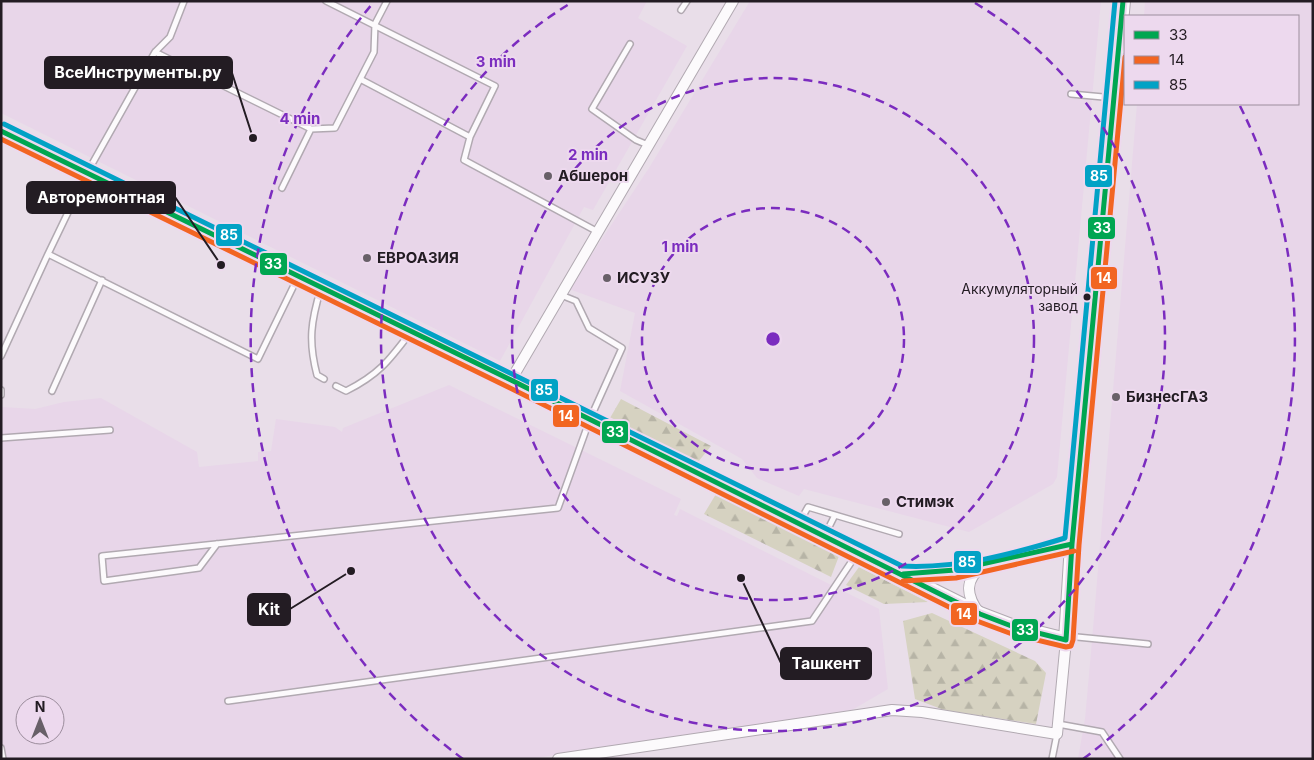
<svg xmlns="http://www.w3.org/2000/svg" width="1314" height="760" viewBox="0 0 1314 760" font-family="Inter,sans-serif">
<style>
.built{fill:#e8d6e9;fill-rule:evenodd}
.forest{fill:url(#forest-firs)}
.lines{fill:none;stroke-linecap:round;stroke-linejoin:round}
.service-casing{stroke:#b1a9b1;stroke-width:8}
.minor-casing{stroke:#b1a9b1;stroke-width:12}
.tertiary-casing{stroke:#b1a9b1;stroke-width:16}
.service{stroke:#fcfafc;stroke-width:5}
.minor{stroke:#fcfafc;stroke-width:10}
.tertiary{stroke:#fcfafc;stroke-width:14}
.bus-1-casing{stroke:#edd9ee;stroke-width:9}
.bus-2-casing{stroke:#edd9ee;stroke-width:9}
.bus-3-casing{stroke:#edd9ee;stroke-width:9}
.bus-1{stroke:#00a651;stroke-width:5}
.bus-2{stroke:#f26522;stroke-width:5}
.bus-3{stroke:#02a2c5;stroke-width:5}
.ring{fill:none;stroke:#7b2cbf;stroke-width:2.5;stroke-dasharray:9 6}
.poi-dot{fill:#686068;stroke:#edd9ee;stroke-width:2}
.bus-dot{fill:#231c23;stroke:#edd9ee;stroke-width:2}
.labels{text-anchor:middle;stroke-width:4;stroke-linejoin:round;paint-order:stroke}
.bus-label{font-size:14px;fill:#231c23;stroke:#edd9ee;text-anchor:end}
.poi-label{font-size:15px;font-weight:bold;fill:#231c23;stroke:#edd9ee;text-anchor:start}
.centre{fill:#7b2cbf;stroke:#edd9ee;stroke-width:2.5}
.ring-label{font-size:15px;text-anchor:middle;font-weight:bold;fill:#7b2cbf;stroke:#edd9ee;stroke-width:4;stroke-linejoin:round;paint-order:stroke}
.leader{fill:none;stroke:#231c23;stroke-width:2}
.callout-dot{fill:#231c23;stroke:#edd9ee;stroke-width:2}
.callout{fill:#231c23;stroke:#231c23;stroke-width:2}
.callout-label{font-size:16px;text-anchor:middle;font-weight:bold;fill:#fff}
.line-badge{stroke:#edd9ee;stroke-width:2}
.badge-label{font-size:14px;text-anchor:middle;font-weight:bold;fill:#fff}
</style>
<defs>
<pattern id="forest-firs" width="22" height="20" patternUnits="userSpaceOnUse" patternTransform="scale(1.25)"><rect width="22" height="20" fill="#d6d2c1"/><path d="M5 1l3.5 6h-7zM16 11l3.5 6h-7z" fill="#b7b4a6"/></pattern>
</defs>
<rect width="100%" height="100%" fill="#e9dee9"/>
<path class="built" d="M1 1H647L638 18 687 46 593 210 584 207 500 361 1 113Z
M750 1H1101L1057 477 1053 484 969 532 804 489 799 496 757 478 742 459 620 391 635 313 569 289 649 168Z
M1145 1H1313V759H1078L1085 719 1092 641 1137 104H1298V16H1144Z
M449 385 681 499 674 515 677 516 680 509 879 609 888 689 852 710 529 759H1V407L35 409 64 402 101 398 197 452 199 467 258 461V452L271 451 276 419 335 427 342 432 343 428ZM25 705H55V735H25Z"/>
<path class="forest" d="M621 399 711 446 698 462 610 418Z
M716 494 839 556 831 577 704 514Z
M859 567 928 602 884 604 846 585Z
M932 613 1035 661 1046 673 1036 724 944 710 915 699 903 621Z"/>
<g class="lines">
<defs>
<path id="service" d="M184 1 170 37 155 52 87 173 48 254 258 359 298 277
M326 1 495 86 470 137 464 160 598 232
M681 10 687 1
M630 44 592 109 636 140 648 145
M155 52 311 129
M360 79 470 137
M1071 94 1114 98
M282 188 311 129 335 128 374 52 375 24 387 1
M321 288C311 321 308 341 317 375L324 379
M1 356 48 254
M336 386 346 391C378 375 389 361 410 333
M1 390V395
M52 391 102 280
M1 438 110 430
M799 523 808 507 899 534
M825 535 835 515
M217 544 199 568 104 581 102 556 558 508 590 419 622 348 589 328 576 301 561 295
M1067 636 1148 644
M228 701 812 621 856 555
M1058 724 1102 732 1120 759
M1 748 3 759
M1052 759 1057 734"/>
<path id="minor" d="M511 380 733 1
M979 613C966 595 964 580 983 566
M558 759 892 710 922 712 1057 734 1066 640"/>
<path id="tertiary" d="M1 131 511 380 980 614 1014 627 1066 640 1072 544 1123 1
M906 574C934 576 959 570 986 564 1015 557 1044 553 1072 544"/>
</defs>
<use href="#service" class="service-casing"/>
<use href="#minor" class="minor-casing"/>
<use href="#tertiary" class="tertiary-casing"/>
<use href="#service" class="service"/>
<use href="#minor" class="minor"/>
<use href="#tertiary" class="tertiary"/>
<defs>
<path id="bus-1" d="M1 131 511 380 980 614 1014 627 1066 640 1072 544 1123 1
M903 574 955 570 1072 544"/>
<path id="bus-2" d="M1 139 508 387 977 621 1012 634 1066 647 1071 646 1073 640 1079 545 1125 57
M903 581 956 578 1074 551"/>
<path id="bus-3" d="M4 124 902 566C957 569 1013 554 1065 538L1115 1"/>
</defs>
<use href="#bus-1" class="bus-1-casing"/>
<use href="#bus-2" class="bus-2-casing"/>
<use href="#bus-3" class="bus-3-casing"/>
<use href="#bus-1" class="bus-1"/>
<use href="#bus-2" class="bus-2"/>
<use href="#bus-3" class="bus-3"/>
</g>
<g class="ring">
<circle cx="773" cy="339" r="131"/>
<circle cx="773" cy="339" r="261"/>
<path d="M975 3A392 392 0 1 1 571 3"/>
<path d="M463 759A522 522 0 0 1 373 3M1240 106A522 522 0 0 1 1083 759"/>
</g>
<g class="poi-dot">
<circle cx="548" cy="176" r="5"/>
<circle cx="367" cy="258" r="5"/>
<circle cx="607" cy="278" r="5"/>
<circle cx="1116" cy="397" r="5"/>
<circle cx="886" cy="502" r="5"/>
</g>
<circle class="bus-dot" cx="1087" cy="297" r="4.5"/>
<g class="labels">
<g class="bus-label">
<text x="1078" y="294">Аккумуляторный<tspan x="1078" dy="17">завод</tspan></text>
</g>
<g class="poi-label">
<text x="558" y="181">Абшерон</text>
<text x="377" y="263">ЕВРОАЗИЯ</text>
<text x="617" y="283">ИСУЗУ</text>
<text x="1126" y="402">БизнесГАЗ</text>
<text x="896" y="507">Стимэк</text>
</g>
</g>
<circle cx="773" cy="339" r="8" class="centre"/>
<g class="ring-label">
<text x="496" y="67">3 min</text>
<text x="300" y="124">4 min</text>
<text x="588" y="160">2 min</text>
<text x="680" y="252">1 min</text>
</g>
<path class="leader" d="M253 138L232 73M221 265L175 197M351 571L290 609M741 578L781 663"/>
<g class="callout-dot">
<circle cx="253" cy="138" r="5"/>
<circle cx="221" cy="265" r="5"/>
<circle cx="351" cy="571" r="5"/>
<circle cx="741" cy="578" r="5"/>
</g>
<g class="callout">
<rect x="45" y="57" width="187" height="31" rx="5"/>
<rect x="27" y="182" width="148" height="31" rx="5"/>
<rect x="248" y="594" width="42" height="31" rx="5"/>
<rect x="781" y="648" width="90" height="31" rx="5"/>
</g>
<g class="callout-label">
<text x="138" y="78">ВсеИнструменты.ру</text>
<text x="101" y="203">Авторемонтная</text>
<text x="269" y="615">Kit</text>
<text x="826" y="669">Ташкент</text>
</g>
<g class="line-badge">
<rect x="1084" y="164" width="29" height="24" rx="5" fill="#02a2c5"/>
<rect x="1087" y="216" width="29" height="24" rx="5" fill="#00a651"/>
<rect x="215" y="223" width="28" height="24" rx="5" fill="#02a2c5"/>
<rect x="259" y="252" width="29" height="24" rx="5" fill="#00a651"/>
<rect x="1090" y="266" width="28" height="24" rx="5" fill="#f26522"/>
<rect x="530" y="378" width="29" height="24" rx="5" fill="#02a2c5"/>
<rect x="552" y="404" width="28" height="24" rx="5" fill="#f26522"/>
<rect x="601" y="420" width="28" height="24" rx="5" fill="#00a651"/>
<rect x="953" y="550" width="29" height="24" rx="5" fill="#02a2c5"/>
<rect x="950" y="602" width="28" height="24" rx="5" fill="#f26522"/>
<rect x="1011" y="618" width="28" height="24" rx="5" fill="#00a651"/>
</g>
<g class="badge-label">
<text x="1099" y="181">85</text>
<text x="1102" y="233">33</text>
<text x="229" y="240">85</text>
<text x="273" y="269">33</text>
<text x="1104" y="283">14</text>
<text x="544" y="395">85</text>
<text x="566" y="421">14</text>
<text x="615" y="437">33</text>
<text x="967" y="567">85</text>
<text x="964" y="619">14</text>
<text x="1025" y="635">33</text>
</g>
<rect width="1314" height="760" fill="none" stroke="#231c23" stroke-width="5"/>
<rect x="1124" y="15" width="175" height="90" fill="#edd9ee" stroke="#9c8d9d"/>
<rect x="1134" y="31" width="25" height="8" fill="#00a651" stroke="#9c8d9d"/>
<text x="1169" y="40" font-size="15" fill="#231c23">33</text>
<rect x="1134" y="56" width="25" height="8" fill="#f26522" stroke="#9c8d9d"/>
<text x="1169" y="65" font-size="15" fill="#231c23">14</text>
<rect x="1134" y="81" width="25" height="8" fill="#02a2c5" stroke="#9c8d9d"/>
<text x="1169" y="90" font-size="15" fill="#231c23">85</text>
<g transform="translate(40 720)"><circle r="24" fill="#edd9ee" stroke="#9c8d9d"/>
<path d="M0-4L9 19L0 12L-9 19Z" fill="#686068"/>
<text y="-8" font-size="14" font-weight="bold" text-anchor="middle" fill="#231c23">N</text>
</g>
</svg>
